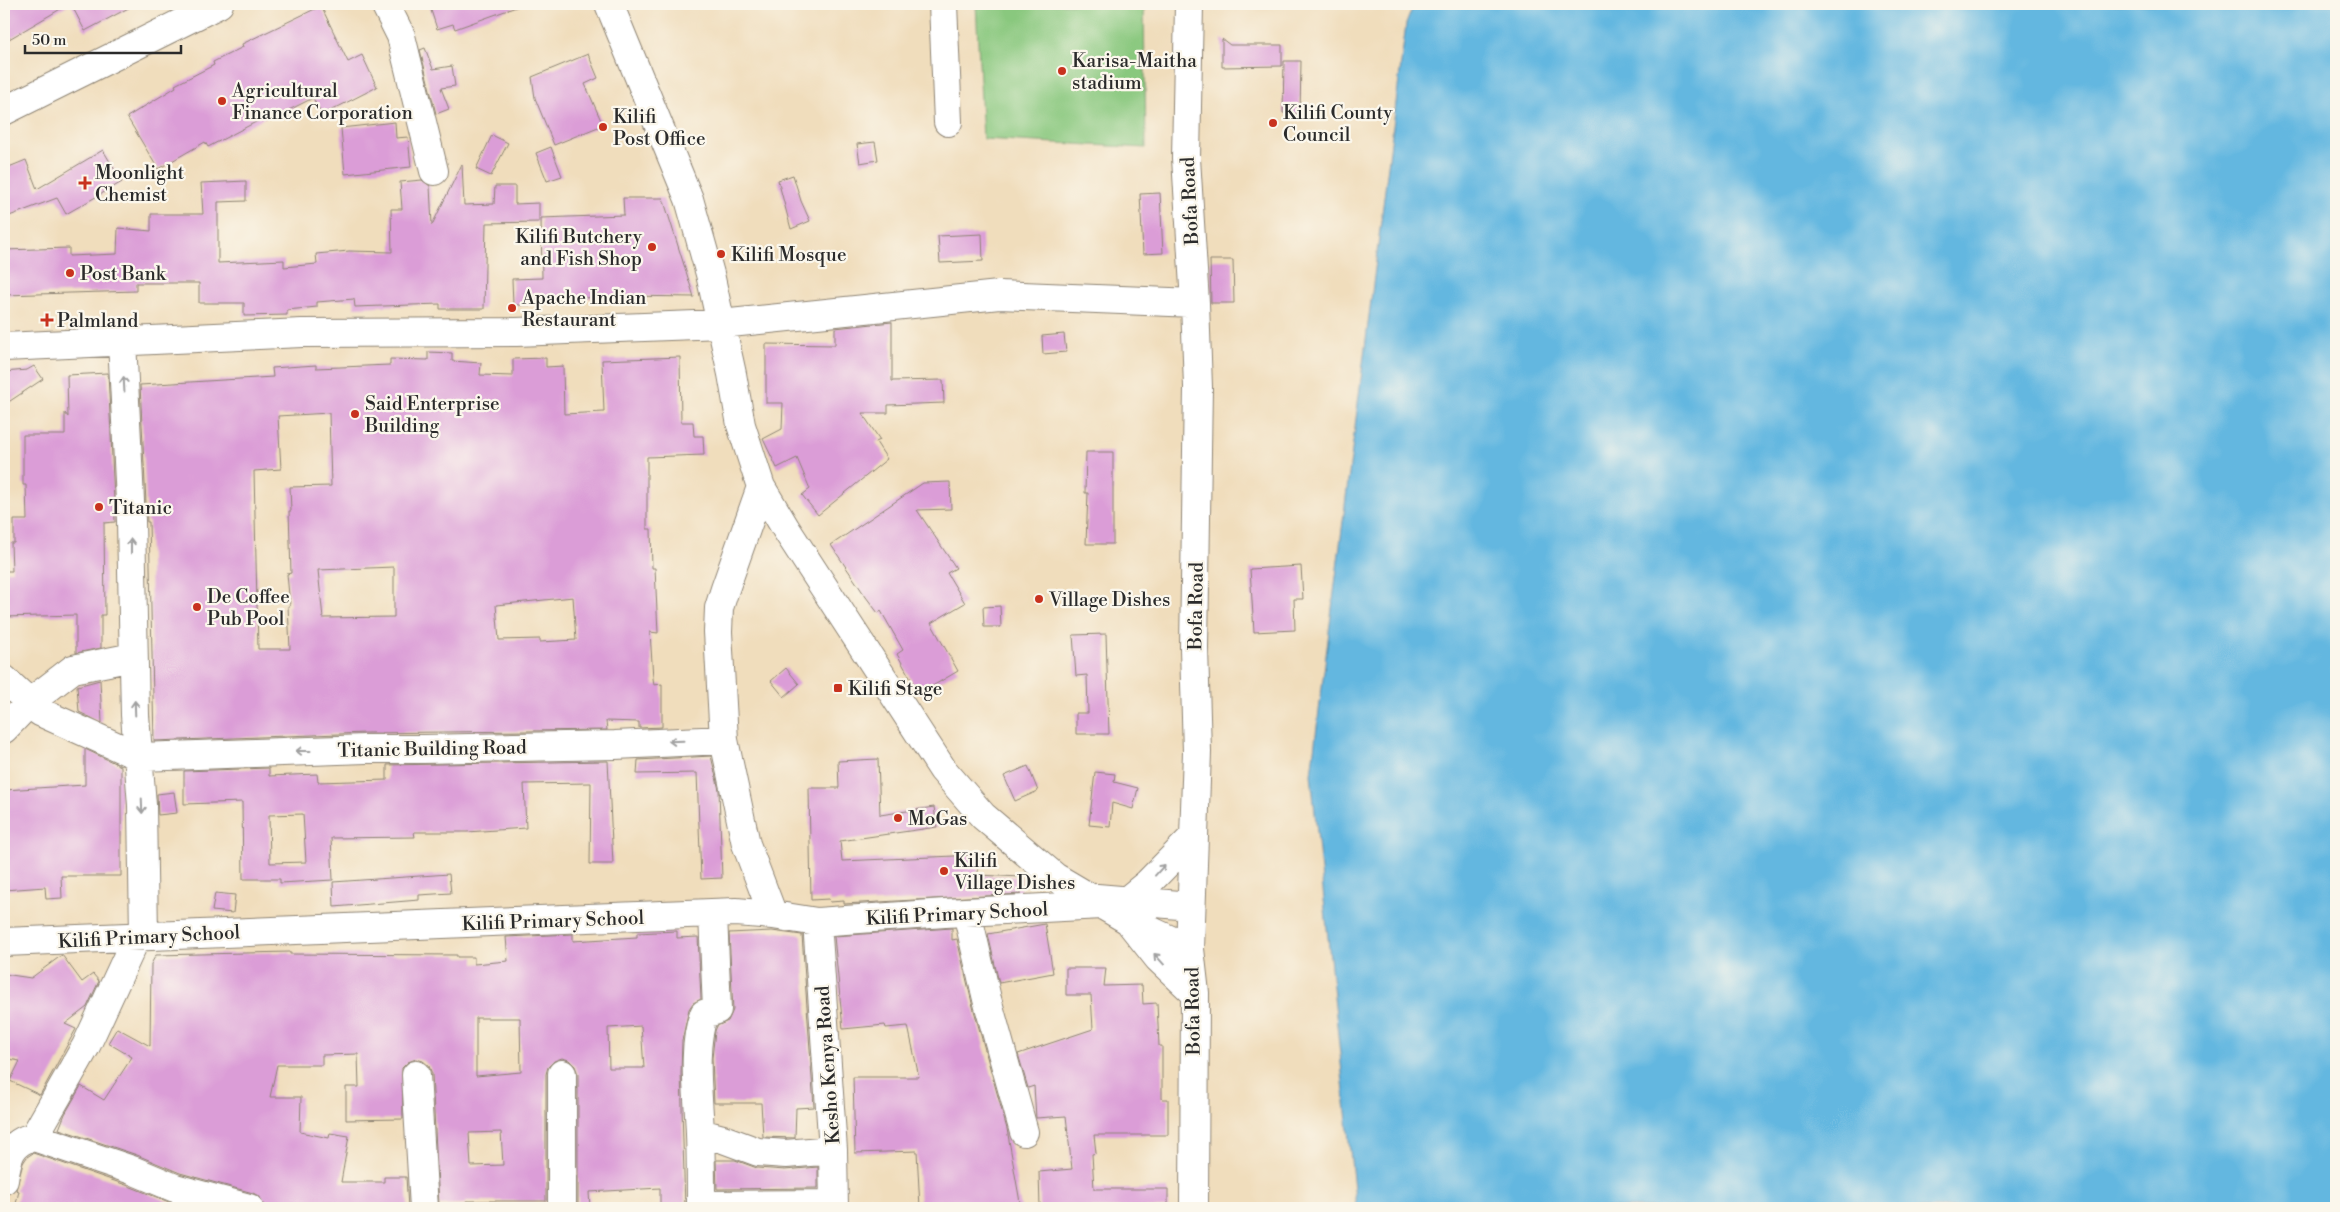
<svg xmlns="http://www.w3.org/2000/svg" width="2340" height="1212" viewBox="0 0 2340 1212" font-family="'Libre Bodoni',serif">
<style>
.green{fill:#89c87e;stroke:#5a7a54}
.water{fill:#64b7e0;stroke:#487186}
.building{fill:#db9dd7;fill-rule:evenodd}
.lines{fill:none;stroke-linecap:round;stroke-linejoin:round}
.minor-casing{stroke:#8e8474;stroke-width:30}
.minor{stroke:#fff;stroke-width:28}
.oneway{stroke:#a0a0a0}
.poi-dot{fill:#c8321e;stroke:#fbf7ec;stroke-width:2}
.labels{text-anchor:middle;stroke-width:4.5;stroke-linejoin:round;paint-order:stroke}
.poi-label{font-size:19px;fill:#2b2b2b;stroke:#fbf7ec;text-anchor:start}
.street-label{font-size:19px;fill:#2b2b2b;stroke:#fbf7ec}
</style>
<rect width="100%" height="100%" fill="#fbf7ec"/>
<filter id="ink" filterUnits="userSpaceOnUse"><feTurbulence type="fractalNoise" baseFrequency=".02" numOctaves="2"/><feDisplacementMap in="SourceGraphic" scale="10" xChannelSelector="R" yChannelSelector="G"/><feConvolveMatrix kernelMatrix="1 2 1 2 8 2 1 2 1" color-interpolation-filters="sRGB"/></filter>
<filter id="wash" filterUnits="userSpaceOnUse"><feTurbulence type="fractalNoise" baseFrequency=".0096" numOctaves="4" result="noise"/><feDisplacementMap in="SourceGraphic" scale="20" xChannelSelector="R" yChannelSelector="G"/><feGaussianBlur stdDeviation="1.12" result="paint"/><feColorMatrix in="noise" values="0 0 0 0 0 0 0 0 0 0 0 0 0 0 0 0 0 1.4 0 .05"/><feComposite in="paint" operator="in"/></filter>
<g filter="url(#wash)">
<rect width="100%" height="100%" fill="#f0ddbc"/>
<path class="green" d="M976 4H1144L1146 148 983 139Z"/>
<path class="water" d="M1414 4H2336V1208H1356L1311 774 1406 24Z"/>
<g id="blocks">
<path class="building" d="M4 4H69L4 42Z
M71 4H136L85 31Z
M429 4H518L519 6 455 29 453 24 437 29Z
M321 6 348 62 362 55 377 87 322 115 313 98 277 116 275 112 208 147 205 142 158 169 127 117 176 87 175 85 214 65 213 62 243 47 242 44Z
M1222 39 1230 45H1282V66L1222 67Z
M425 48 433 69 452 66 455 86 441 88 449 109 436 114 420 50Z
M588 54 598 78 585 84 603 125 554 145 535 98 532 77Z
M1284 61H1301L1300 114 1283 113Z
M395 122 396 138 408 137 411 167 345 174 341 128Z
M492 135 508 143 491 176 476 169Z
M875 142 878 160 860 163 857 144Z
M551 147 562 176 547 181 536 153Z
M103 150 122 182 66 214 57 198 4 218V169L26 160 37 189Z
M462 164 464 205 494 204 495 186H515V204L539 203V222L486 223 484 309H440V304L355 307 354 299 317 302V307L287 310V315L244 316V303H199V283H136V291L4 295V250L69 248V256L117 254 118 228 151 231V214H203L201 183 246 181V201L218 202V263L284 260V267L317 264 316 254 349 251 392 252 391 209H402L400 182 422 180 430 186 432 225Z
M793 175 801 201 810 221 791 229 778 180Z
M1160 193 1163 253 1143 254 1140 194Z
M623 198H663L694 297 624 296 539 300V305H513L512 279 542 278 541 218 624 215Z
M982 234 983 261 940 263 938 236Z
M1210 260H1233L1234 303H1211Z
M892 322V381L943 380 944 403 888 405V413H862L880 440 876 442 887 459 818 515 802 495 810 489 797 458 777 468 763 439 782 429 783 403H766V344L835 345V328Z
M1064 334 1066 352 1043 354 1042 336Z
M428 352 452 353V361L481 363 480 375 513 376V359L546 358V367L563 366 564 414 604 412 602 360 680 357 681 422H693L694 436H703L704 455 647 457V529H651L652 568H655L658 633 650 632 653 678 654 685 662 684V727L639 728V722L606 721 607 730 365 733 154 741 149 522H147L140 385 273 377 272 368 316 365V368L390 365V359L428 360ZM329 413 331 486 290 487 291 511H289L291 573 287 574 290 606H288L290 649H258L254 471 281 469 278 416ZM394 567V617L323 618 318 570ZM573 597 576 640 540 642V639L499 640 496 605Z
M34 366 43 379 4 405V372L27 370Z
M108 373 115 522 104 523 105 615H101V648L76 653V615L4 617V571H12L11 543H14V520H27L26 485H23V435H65V413L68 417 67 375Z
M1086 452H1113V544H1086L1088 493H1085Z
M950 482 951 509 917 510 956 568 947 573 965 603 931 623 958 671 919 694 897 654 903 650 881 611 878 613 866 597 831 545 923 483Z
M1301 566 1303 599H1294L1295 630 1254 632 1250 569Z
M1000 606 1001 627H984L983 607Z
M1106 634 1109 734H1076V713H1088L1087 675 1076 676 1073 635Z
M786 668 799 684 784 697 771 681Z
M100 680 102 723 79 712 77 686Z
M85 749 121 766V876H61L62 898 46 899 45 887 4 890V790L85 785Z
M711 756 719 790 722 878 701 879 697 773 637 774 638 760Z
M878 759 880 815 934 807 937 827 840 841 842 861 977 855 978 875 1021 877 1020 894 844 904V901L830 902 829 899 811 900 809 788H839L838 761Z
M608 761 613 864H590L591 783 524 784 526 828 467 832H414L415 837 331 838 333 880 280 883V879H243L242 802 184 804V771L269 768V776L317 774 318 782 387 780V765ZM303 814 306 862 270 863 269 815Z
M1028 766 1038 791 1015 801 1004 776Z
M1095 772 1115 774 1114 782 1138 788 1133 809 1112 803 1110 827 1089 825Z
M174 792 177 813 158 815 157 794Z
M449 874 451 893 419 895V900L334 907 333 882Z
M215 893 235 895 233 913 212 911Z
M1045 924 1053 973 999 983 988 934Z
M952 928V940L957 939 972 1003 1007 1129 1021 1208H920L917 1151 855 1153 853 1077H919L908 1026 886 1028 885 1025 843 1029 834 936Z
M677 931V938L698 937 701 999 693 1003 689 1009 682 1041 681 1074 685 1208H660V1188L589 1192 590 1208H578V1074L575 1066 569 1060 562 1058 554 1061 548 1067 546 1074V1201H466V1204L439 1205 432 1074 429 1066 423 1061 416 1059 408 1062 402 1068 403 1119 346 1120V1087H359L358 1054 322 1055V1065H277L270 1097H301L300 1132 329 1138 330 1133 349 1136 341 1182H384V1177H406L408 1208H264L260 1197 253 1193 180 1173 137 1155 59 1129 65 1114 81 1086 104 1100 132 1057 108 1043 117 1028 150 1046 151 964 156 955 290 952V954L457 955V957H474V964L508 961 506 937 573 934V941L637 937V933ZM476 1018H520L521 1072 476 1076ZM641 1026 644 1068H609L608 1028ZM501 1132 503 1165 471 1166 469 1133Z
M772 931 802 935 814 1107 796 1108 795 1138 763 1137 761 1103H714L712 1058 715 1031 717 1026 728 1021 733 1010 729 933Z
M62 955 82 982 93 974 99 981 87 1007 65 1024 76 1029 40 1095 10 1081 20 1061 4 1058V974L31 978Z
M1066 968H1106L1104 986 1142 985 1143 1004 1157 1003 1159 1046H1162V1099H1168V1135H1094L1096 1153 1092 1154 1094 1189H1168V1208H1040L1039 1172 1072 1169 1066 1116 1036 1118 1034 1086 1028 1088 1018 1054 1093 1029 1091 995H1066Z
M33 1153 126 1185 169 1202 190 1208H15L19 1191 16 1190 23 1163 27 1157Z
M716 1160H735L757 1168 785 1170 818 1167V1188L717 1189Z"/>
</g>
</g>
<g filter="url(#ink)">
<use href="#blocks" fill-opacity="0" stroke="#8e8474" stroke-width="1"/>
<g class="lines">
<defs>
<path id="minor" d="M385 4 401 36 434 171
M609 4 689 199 710 274 732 374 741 425 761 487 786 529 943 770 983 816 1055 877 1126 919 1190 949
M943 4 948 122
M1189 4 1186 158 1195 303 1198 387 1194 648 1197 752 1190 949 1195 993 1194 1208
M4 111 219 4
M122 341 131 521 135 715 142 805 144 936
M4 347 302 333 516 332 721 324 999 295 1195 303
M761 487 725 589 719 608 718 632 724 740 746 844 773 915
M4 679 40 712 140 757 366 749H424L615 745 724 740
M4 729 29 703 73 669 133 657
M1097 898 1191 906
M1126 901 1148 883 1193 837
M967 912 987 999 1024 1132
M817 922 833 1150 834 1208
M1131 924 1158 958 1195 993
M4 942 736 912 773 915 817 922 945 913 1102 905
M562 1074V1208
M416 1075 424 1208
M700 1133 723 1139 758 1152 786 1154 833 1150
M34 1137 132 1170 175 1188 249 1208
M4 1180C7 1159 10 1141 34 1137L86 1046 137 936
M701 1205 834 1204
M701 1208C701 1184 701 1159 700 1134 699 1098 691 1049 704 1014L717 1010 713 914"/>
</defs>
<use href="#minor" class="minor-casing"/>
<use href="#minor" class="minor"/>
</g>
<defs><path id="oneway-shaft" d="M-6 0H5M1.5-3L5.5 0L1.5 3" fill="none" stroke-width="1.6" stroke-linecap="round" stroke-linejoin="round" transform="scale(1.25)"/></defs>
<g class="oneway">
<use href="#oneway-shaft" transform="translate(124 384) rotate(-93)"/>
<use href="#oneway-shaft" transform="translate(131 546) rotate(-90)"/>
<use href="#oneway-shaft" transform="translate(135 708) rotate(-92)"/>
<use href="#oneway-shaft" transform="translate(676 741) rotate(178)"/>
<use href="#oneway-shaft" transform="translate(303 751) rotate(-180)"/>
<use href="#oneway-shaft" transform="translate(142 806) rotate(88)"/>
<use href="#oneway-shaft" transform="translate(1160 870) rotate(-48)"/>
<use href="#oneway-shaft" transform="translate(1159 959) rotate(-132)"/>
</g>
</g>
<g class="poi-dot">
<circle cx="1062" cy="71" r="5"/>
<circle cx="222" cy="101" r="5"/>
<circle cx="1273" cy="123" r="5"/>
<circle cx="603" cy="127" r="5"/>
<path d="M82.5 175.5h5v5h5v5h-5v5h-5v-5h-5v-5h5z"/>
<circle cx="652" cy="247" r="5"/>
<circle cx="721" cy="254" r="5"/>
<circle cx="70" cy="273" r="5"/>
<circle cx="512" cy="308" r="5"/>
<path d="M44.5 312.5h5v5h5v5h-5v5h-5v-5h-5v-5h5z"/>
<circle cx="355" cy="414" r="5"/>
<circle cx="99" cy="507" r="5"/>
<circle cx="1039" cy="599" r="5"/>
<circle cx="197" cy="607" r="5"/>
<rect x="833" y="683" width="10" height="10" rx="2.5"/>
<circle cx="898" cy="818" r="5"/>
<circle cx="944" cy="871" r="5"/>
</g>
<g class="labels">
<g class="poi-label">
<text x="1072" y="67">Karisa-Maitha<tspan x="1072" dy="22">stadium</tspan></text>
<text x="232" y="97">Agricultural<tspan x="232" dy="22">Finance Corporation</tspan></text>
<text x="1283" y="119">Kilifi County<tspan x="1283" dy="22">Council</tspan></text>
<text x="613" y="123">Kilifi<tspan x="613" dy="22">Post Office</tspan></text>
<text x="95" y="179">Moonlight<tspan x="95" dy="22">Chemist</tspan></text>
<text x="642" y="243" text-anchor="end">Kilifi Butchery<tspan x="642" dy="22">and Fish Shop</tspan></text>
<text x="731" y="261">Kilifi Mosque</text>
<text x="80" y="280">Post Bank</text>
<text x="522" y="304">Apache Indian<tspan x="522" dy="22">Restaurant</tspan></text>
<text x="57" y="327">Palmland</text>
<text x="365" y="410">Said Enterprise<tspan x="365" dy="22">Building</tspan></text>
<text x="109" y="514">Titanic</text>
<text x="207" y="603">De Coffee<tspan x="207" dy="22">Pub Pool</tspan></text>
<text x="1049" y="606">Village Dishes</text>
<text x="848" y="695">Kilifi Stage</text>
<text x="908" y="825">MoGas</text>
<text x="954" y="867">Kilifi<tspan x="954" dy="22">Village Dishes</tspan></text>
</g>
<g class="street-label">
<text transform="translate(1189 201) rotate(-93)" y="7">Bofa Road</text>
<text transform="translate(1195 606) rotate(-89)" y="7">Bofa Road</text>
<text transform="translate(432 748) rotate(-1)" y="7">Titanic Building Road</text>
<text transform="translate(957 913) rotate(-3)" y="7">Kilifi Primary School</text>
<text transform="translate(553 920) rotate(-2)" y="7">Kilifi Primary School</text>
<text transform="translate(149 936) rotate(-3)" y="7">Kilifi Primary School</text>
<text transform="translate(1192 1011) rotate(-91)" y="7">Bofa Road</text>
<text transform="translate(827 1065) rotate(-94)" y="7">Kesho Kenya Road</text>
</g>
</g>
<rect width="2340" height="1212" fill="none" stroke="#fbf7ec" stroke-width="20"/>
<path d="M25 45v8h156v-8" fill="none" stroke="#2b2b2b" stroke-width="2.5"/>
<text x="32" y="45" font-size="15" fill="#2b2b2b" stroke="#fbf7ec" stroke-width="4" paint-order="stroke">50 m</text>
</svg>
